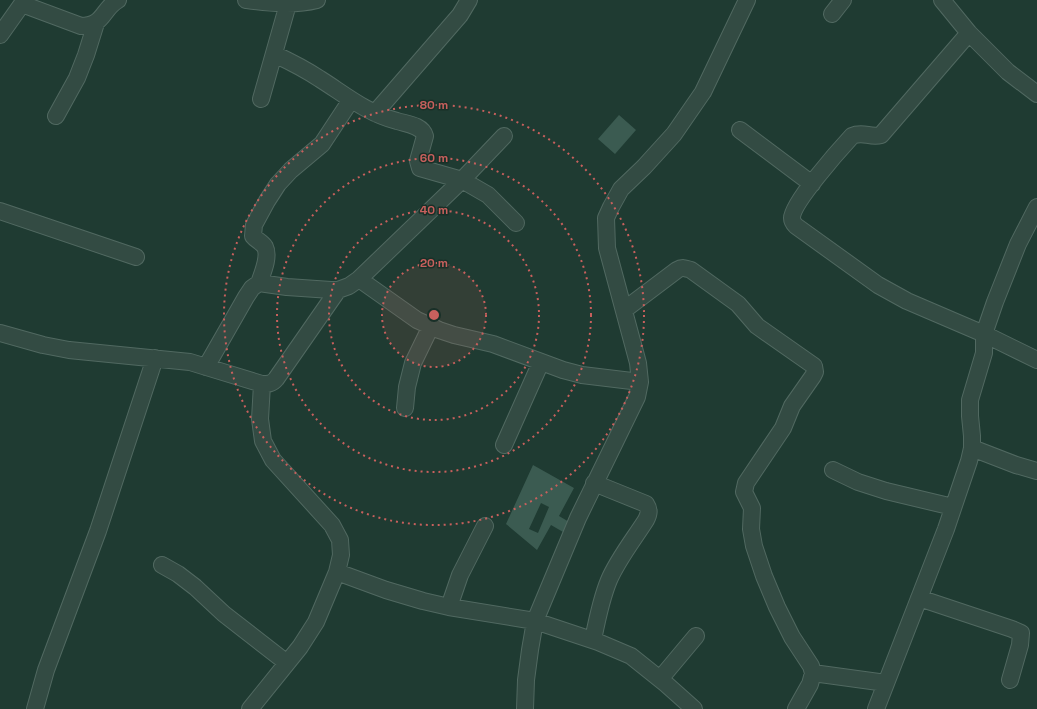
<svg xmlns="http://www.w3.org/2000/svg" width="1037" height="709" viewBox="0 0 1037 709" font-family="'Space Grotesk',sans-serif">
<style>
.building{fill:#3b5b51;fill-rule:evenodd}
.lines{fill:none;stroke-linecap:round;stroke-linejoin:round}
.street-casing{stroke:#516961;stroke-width:18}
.street{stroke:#334b43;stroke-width:16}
.ring{fill:none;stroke:#c8605d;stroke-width:2;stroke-dasharray:2 4}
.centre{fill:#c8605d;stroke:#193028;stroke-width:2}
.ring-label{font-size:12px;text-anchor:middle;font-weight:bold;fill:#c8605d;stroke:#193028;stroke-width:3;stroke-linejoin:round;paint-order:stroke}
</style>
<rect width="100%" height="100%" fill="#1f3b32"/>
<path class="building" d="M619 115 636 130 615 154 598 139Z
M533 465 574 488 559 516 576 526 570 536 551 525 537 550 506 524ZM541 503 549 507 538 533 529 529Z"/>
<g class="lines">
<defs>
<path id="street" d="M246 0C270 3 293 6 317 0
M942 0 969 33 1008 72 1037 94
M22 4 81 26C104 26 102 9 118 0
M832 14 843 0
M969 33 881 135C870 138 863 131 852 136 840 149 792 203 792 218 792 222 794 224 796 226L878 285 907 301 984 334 1037 360
M0 35 22 4 23 0
M274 54C289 61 305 69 320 79 344 94 368 114 397 121 407 124 422 125 425 136L418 161 420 168 462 180 488 195 516 223
M261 99 288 4
M375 113 460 15 469 0
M56 116 77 78 86 55 96 23
M740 130 812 184
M0 211 136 257
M359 279 462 180 504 136
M259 283C262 274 270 257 265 247 262 242 256 240 253 236L254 225 267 201 278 184 291 170 322 144 351 100
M624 310 677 270C682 267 685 268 691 270L738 304 757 326 814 366 815 372 813 376 792 406 783 428 746 483 744 492 752 508 751 529 754 546 764 576 777 607 792 637 811 666 813 673 810 684 796 709
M0 333 43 345 69 350 190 362 262 384C268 384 272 384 276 379L338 290
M206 367 246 297 252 288 259 283 287 287 331 290H338L349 286 359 279 417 320 439 330 454 335 493 344 563 370 582 375 640 382
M405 408 407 387 413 363 431 326
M504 445 541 362
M972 448 1016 465 1037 471
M833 470 858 482 886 491 953 507
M162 565 178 574 195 587 224 614 287 663
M337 572 386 590 423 601 449 607 535 621 598 642 631 656 666 684 694 709
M919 598 1012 629 1021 633 1020 645 1010 680
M449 607 460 575 485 526
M593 640C597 620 601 599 609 580 618 559 634 539 646 520 649 514 650 510 646 504L594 483
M813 673 886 683
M660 679 696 636
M35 709 46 670 98 531 155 358
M250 709 300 647 316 622 337 572 341 555 340 540 332 525 273 460 263 441 260 419 262 384
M525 709 526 680 530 650 535 621 578 518 637 397 640 382 638 363 607 248 606 218 611 207 621 189 644 167 674 134 703 92 747 0
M876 709 946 529 969 461 972 448V436L970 416V400L984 353V334L995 302 1018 244 1037 207"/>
</defs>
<use href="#street" class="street-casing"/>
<use href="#street" class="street"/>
</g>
<circle cx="434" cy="315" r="52" fill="#c8605d" fill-opacity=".12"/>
<g class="ring">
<circle cx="434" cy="315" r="52"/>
<circle cx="434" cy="315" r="105"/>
<circle cx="434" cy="315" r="157"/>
<circle cx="434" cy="315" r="210"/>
</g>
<circle cx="434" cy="315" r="6" class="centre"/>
<g class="ring-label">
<text x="434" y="109">80 m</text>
<text x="434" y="162">60 m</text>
<text x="434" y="214">40 m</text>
<text x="434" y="267">20 m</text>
</g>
</svg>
